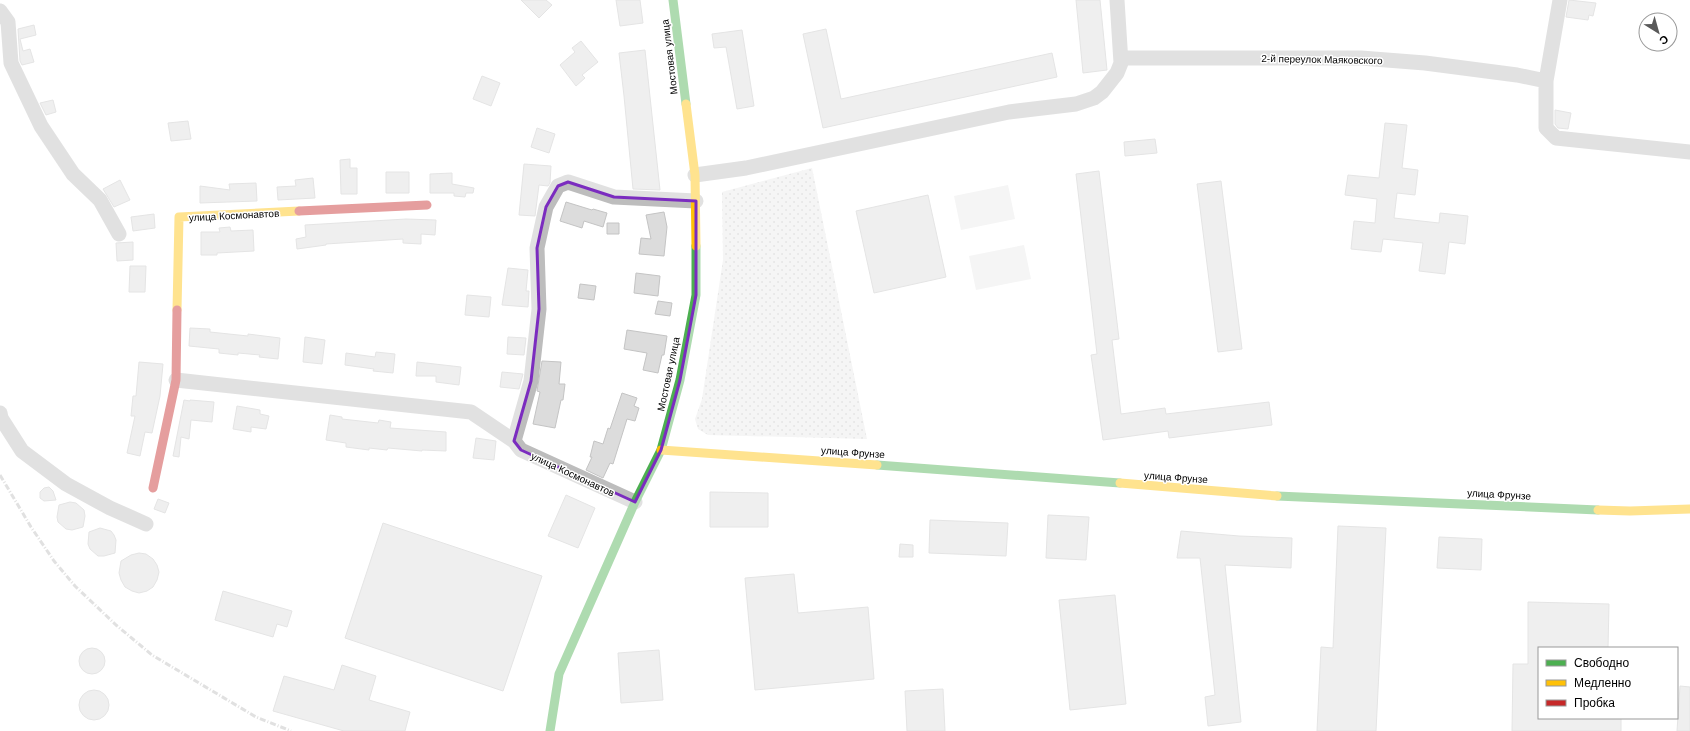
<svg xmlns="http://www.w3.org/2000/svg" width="1690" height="731" viewBox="0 0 1690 731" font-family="Helvetica,sans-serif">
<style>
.park{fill:url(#park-dots)}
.pitch{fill:#e8e8e8}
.building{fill:#dcdcdc;stroke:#c4c4c4}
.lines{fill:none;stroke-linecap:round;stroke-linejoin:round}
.street{stroke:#bdbdbd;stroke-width:15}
.fast{stroke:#4caf50;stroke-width:9}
.slow{stroke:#ffc107;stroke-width:9}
.jam{stroke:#c62828;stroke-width:9}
.rail{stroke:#bdbdbd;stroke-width:3;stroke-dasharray:6 2 1 2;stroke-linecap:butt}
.marked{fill:none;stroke:#7b2cbf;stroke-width:3;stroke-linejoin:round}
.labels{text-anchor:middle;stroke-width:3;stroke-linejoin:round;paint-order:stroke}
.street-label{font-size:10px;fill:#000;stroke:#fff}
</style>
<defs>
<pattern id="park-dots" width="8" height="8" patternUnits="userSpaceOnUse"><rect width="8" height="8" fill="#e8e8e8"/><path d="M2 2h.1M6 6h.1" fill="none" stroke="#c5c5c5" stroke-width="1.8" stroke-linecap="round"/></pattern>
</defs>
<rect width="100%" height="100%" fill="#fff"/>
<path class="park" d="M812 168 867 439 708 435 698 429 695 419 702 399 723 260 722 192Z"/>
<path class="pitch" d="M1008 185 1015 219 961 230 954 196Z
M1024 245 1031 279 976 290 969 256Z"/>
<path class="building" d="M521 0H546L552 5 539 18Z
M616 0H640L643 23 620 26Z
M1076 0H1100L1107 70 1083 73Z
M1569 0 1596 3 1593 16 1589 15 1588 20 1566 17Z
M34 25 36 35 20 39 23 51 30 49 34 62 22 65 20 61 18 29Z
M826 29 841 99 1052 53 1057 77 823 128 803 34Z
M742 30 754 106 737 109 726 47 714 48 712 34Z
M581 41 598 62 582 75 585 78 576 86 560 65 575 52 572 48Z
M645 50 660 190 633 189 624 96 619 53Z
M482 76 500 83 491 106 473 99Z
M53 100 56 112 46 115 40 103Z
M1555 110 1571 113 1568 129 1558 128 1555 124Z
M188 121 191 139 171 141 168 123Z
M1385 123 1407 125 1402 168 1418 170 1415 195 1397 193 1394 218 1439 223 1440 213 1468 216 1465 244 1449 242 1445 274 1419 271 1423 243 1383 239 1381 252 1351 249 1354 221 1375 223 1377 199 1345 195 1348 175 1379 178Z
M537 128 555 134 549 153 531 147Z
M1155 139 1157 153 1125 156 1124 142Z
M350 159V168H357V194H341L340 160Z
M524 164 551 166 550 183 548 186 539 185 535 216 519 215Z
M1099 171 1119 339 1112 340 1121 414 1165 408 1166 414 1269 402 1272 425 1169 438 1168 431 1103 440 1091 355 1097 354 1076 174Z
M386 172H409V193H386Z
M452 173V184L474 188 473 193H466L465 197 454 196V193H430V174Z
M313 178 315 198 278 200 277 187 296 186 295 180Z
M120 180 130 200 114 207 103 189Z
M1221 181 1242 349 1218 352 1197 184Z
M256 183 257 201 200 203V186L230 190 229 184Z
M928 195 946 277 874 293 856 211Z
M566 202 592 210 593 209 607 213 603 227 584 221 582 228 560 221Z
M664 212 667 227 664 256 639 254 641 238 651 239 646 215Z
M154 214 155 228 133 231 131 217Z
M406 219 436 220 435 235 421 234V244L403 243V239L326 244V245L297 249 296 239 306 237 305 225Z
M607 223H619V234H607Z
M230 227 231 231 253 230 254 251 217 253V255H201V232H220L219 228Z
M133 242V260L117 261 116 243Z
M130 266H146L145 292H129Z
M508 268 528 270 526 291H529L528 307 502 305Z
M636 273 660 276 658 296 634 293Z
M580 284 596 286 594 300 578 298Z
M467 295 491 297 489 317 465 315Z
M658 301 672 303 670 316 655 314Z
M190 328 210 329V332L248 336V334L280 338 278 359 259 357 260 355 238 353V355L219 353V349L189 346Z
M627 330 667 336 664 355H662L658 373 643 370 647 353 624 349Z
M305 337 325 340 322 364 303 362Z
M508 337 526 338 524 355 507 354Z
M376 352 395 354 393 373 373 371 374 369 345 365 346 353 375 357Z
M542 361 561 362 559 384H565L563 400H561L555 428 533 424 540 392 537 391Z
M139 362 163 364 160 396 152 433 145 432 140 456 127 453 135 416H131L133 396H136Z
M417 362 461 367 459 385 436 382V376H416Z
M502 372 523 374 519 389 500 387Z
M622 393 637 398 634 406 639 408 635 421 627 419 613 464 610 463 603 478 586 470 592 457H590L594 441 603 444 608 428 610 429Z
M184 400 190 401V400L214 402 212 422 191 420 189 439 181 437 179 457 173 456Z
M237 406 260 410V414L269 416 266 429 251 427V432L233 429Z
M330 415 342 417V419L378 423 379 420 391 422 390 428 446 432V451L422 450V451L388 448 387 450 369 448V450L346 447V443L326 440Z
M476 438 496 441 494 460 473 458Z
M49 487 53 491 56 500 44 501 40 498V492L44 488Z
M710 492 768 493V527H710Z
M566 495 595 508 578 548 548 536Z
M158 499 169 503 165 513 154 509Z
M70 502 76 503 84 510 85 516 83 527 72 530 66 529 58 522 57 517 59 505Z
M1048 515 1089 517 1086 560 1046 558Z
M930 520 1008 523 1006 556 929 553Z
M383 523 542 576 503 691 345 638Z
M1338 526 1386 528 1376 731H1317L1321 647 1333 648Z
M100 528 111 531 114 535 116 540 115 553 104 556H98L90 549 88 544 89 532Z
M1181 531 1239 536 1292 538 1291 568 1225 565 1241 722 1208 726 1205 697 1215 695 1200 558H1177Z
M1439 537 1482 539 1481 570 1437 568Z
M900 544 913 545V557H899Z
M139 553 146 554 153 559 157 565 159 572 157 580 153 587 147 591 139 593 132 591 125 587 121 580 119 573 121 561 131 555Z
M794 574 798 613 868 607 874 679 755 690 745 578Z
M223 591 292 611 287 627 277 624 273 637 215 620Z
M1115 595 1126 704 1070 710 1059 600Z
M1528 602 1609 604 1608 648H1539V718H1621V731H1512L1513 664H1528Z
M79 661a13 13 0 1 1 26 0a13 13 0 1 1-26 0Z
M659 650 663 700 621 703 618 653Z
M342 665 376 676 369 700 410 712 405 731H344L273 711 284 676 334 690Z
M1680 686 1690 687V731H1677Z
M943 689 945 731H907L905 691Z
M79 705a15 15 0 1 1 30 0a15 15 0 1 1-30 0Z"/>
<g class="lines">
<path class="street" d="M1560 0 1546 81V128L1556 138 1690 152
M0 11 8 22 11 63 41 126 73 174 100 200 119 234
M1121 58H1361L1425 63 1517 75 1546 81
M695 175 746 168 1009 112 1076 104 1094 98 1102 92 1117 73 1121 63 1117 0
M176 380 471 412 514 441 521 450 635 502
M0 413 1 418 22 451 66 484 110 508 146 524
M514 441 531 381 539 309 537 248 546 207 558 186 568 182 614 197 696 201"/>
<path class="fast" d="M673 0 686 104
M877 465 1120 483
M1277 496 1598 510
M550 731 559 674 635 502 661 450 680 380 696 295V246"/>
<path class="slow" d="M686 104 695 175 696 246
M177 310 179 217 299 211
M661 450 877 465
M1120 483 1277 496
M1598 510 1630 511 1690 509"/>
<path class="jam" d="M299 211 427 205
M153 488 176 380 177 310"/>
<path class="rail" d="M0 475 31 527 54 561 75 586 116 625 152 655 256 717 291 731"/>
</g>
<path d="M0 0H1690V731H0ZM568 182 614 197 696 201V295L680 380 661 450 635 502 521 450 514 441 531 381 539 309 537 248 546 207 558 186Z" fill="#fff" fill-opacity=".55" fill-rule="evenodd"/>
<path class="marked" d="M568 182 614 197 696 201V295L680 380 661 450 635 502 521 450 514 441 531 381 539 309 537 248 546 207 558 186Z"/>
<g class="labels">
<g class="street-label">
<text transform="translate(669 57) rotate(-97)" y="4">Мостовая улица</text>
<text transform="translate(1322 59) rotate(1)" y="4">2-й переулок Маяковского</text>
<text transform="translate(234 215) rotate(-3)" y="4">улица Космонавтов</text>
<text transform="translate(668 374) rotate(-78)" y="4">Мостовая улица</text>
<text transform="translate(853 452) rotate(4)" y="4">улица Фрунзе</text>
<text transform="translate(573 474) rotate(25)" y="4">улица Космонавтов</text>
<text transform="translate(1176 477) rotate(4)" y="4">улица Фрунзе</text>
<text transform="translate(1499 494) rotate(3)" y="4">улица Фрунзе</text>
</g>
</g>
<rect x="1538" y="647" width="140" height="72" fill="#ffffff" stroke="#999999"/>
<rect x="1546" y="660" width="20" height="6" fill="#4caf50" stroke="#999999"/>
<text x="1574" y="667" font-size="12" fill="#000000">Свободно</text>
<rect x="1546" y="680" width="20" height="6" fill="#ffc107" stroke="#999999"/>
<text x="1574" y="687" font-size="12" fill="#000000">Медленно</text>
<rect x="1546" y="700" width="20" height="6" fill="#c62828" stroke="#999999"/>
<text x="1574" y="707" font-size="12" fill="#000000">Пробка</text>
<g transform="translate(1658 32) rotate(143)"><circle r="19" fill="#ffffff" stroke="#999999"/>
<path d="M0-3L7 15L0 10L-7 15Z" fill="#595959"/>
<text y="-6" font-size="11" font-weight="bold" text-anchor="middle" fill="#000000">С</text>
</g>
</svg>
